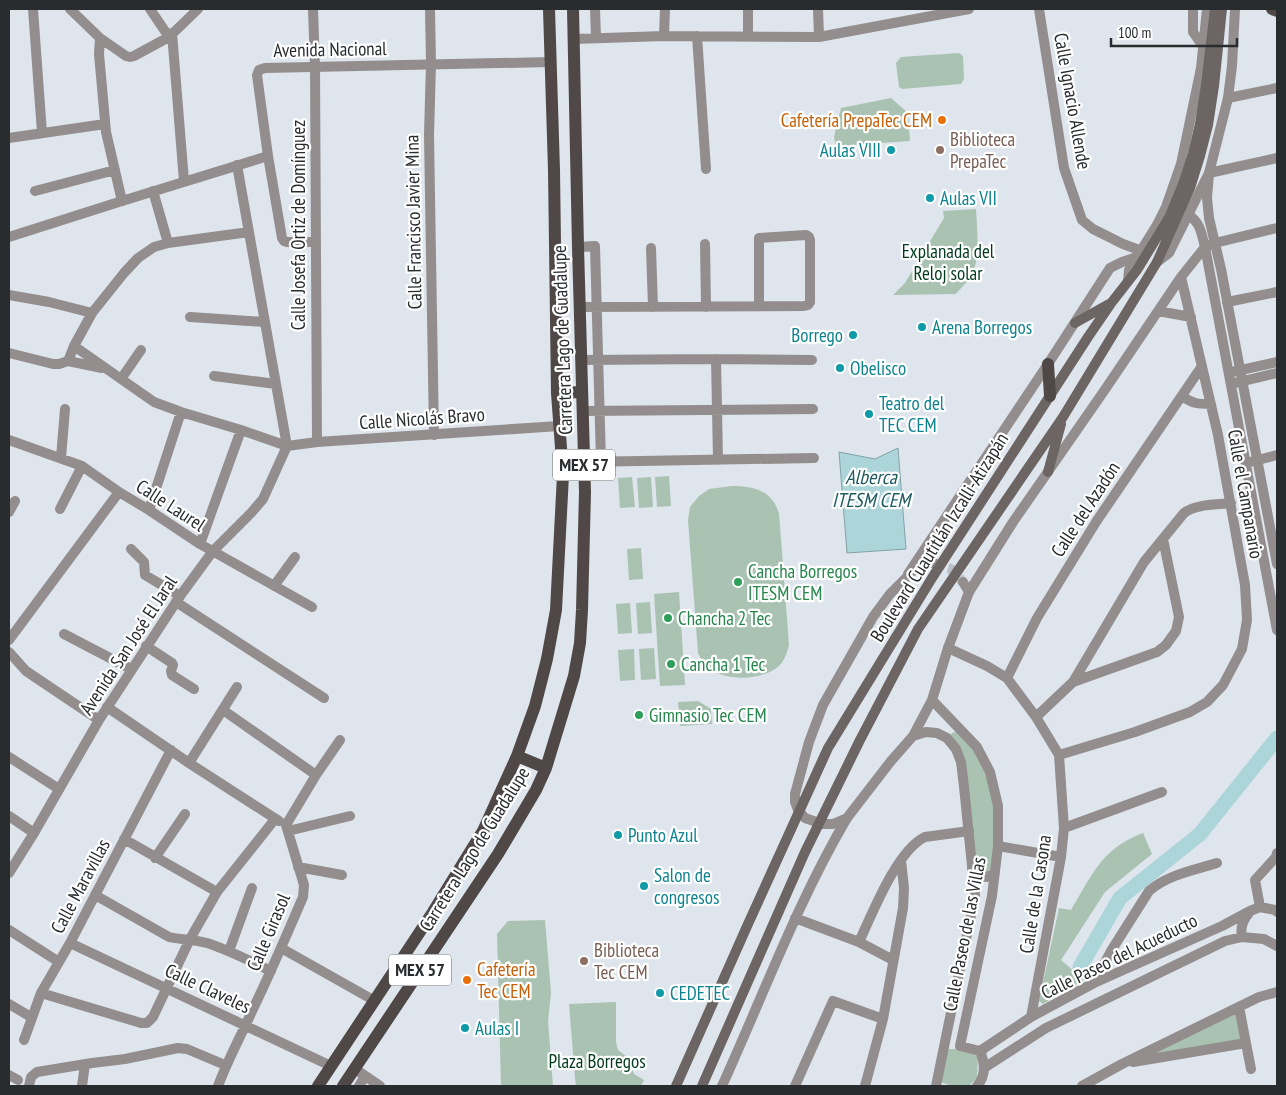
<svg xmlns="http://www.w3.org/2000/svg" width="1286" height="1095" viewBox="0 0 1286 1095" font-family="'PT Sans Narrow',sans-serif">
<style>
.green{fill:#aac2b1}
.water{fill:#abd5d9;stroke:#84a2a6}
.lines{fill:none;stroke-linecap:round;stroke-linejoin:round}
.river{stroke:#abd5d9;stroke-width:15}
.tertiary-tunnel{stroke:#bac0c7;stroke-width:10;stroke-dasharray:10 5;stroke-linecap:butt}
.minor{stroke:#938e8d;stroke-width:10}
.tertiary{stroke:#938e8d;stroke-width:10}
.secondary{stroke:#6c6564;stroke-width:10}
.primary{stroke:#504847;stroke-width:12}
.food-dot{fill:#e8710a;stroke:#fff;stroke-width:2}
.culture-dot{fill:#0f9aa8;stroke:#fff;stroke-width:2}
.education-dot{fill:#8d6e63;stroke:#fff;stroke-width:2}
.leisure-dot{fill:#2e9e5b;stroke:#fff;stroke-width:2}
.labels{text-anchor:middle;stroke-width:4.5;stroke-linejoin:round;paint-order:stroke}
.shield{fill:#fff;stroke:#696b6d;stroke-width:1}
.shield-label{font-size:18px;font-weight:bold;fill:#292c2f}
.street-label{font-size:19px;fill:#292c2f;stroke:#fff}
.food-label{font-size:19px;fill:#c56008;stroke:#fff;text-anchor:end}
.education-label{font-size:19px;fill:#785e54;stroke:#fff;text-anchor:start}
.culture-label{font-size:19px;fill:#0d838f;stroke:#fff;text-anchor:start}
.park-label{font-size:19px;fill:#013a1e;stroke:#fff}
.leisure-label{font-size:19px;fill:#27864d;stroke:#fff;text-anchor:start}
.water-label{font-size:20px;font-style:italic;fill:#1f5a5e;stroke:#fff}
</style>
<rect width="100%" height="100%" fill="#dee5ed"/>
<path class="green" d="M959 53 963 56 964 79 961 84 902 89 899 87 896 63 901 57Z
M891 98 908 113 910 141 836 146 834 137 841 108Z
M976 209C977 225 980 258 973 272 969 280 962 287 956 294L893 295 905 283 944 218 943 211Z
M669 476 671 506 657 507 655 477Z
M632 477 635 507 620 508 618 478Z
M651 477 653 507 639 508 637 478Z
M732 486C746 486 764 488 773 501 776 504 777 509 779 513L789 645C787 652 785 660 779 666 762 681 723 682 706 666 703 663 700 657 698 653L688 520 690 507 699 496 709 489Z
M641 548 643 579 629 580 627 549Z
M679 592 685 685 660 686 654 594Z
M650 602 652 633 638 634 636 603Z
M630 603 632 633 618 634 616 604Z
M654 648 656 679 641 680 639 649Z
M634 649 635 680 620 681 618 650Z
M698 701 711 709 712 724 680 726 678 702Z
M957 731 975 749 988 773 996 811 991 871 984 873 975 867 964 765 949 738 952 733Z
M1143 833 1152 854 1105 892 1061 960 1084 980 1043 1004 1039 1001 1059 908 1071 910C1092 875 1102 848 1143 833Z
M545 920 551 993 548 1021 553 1086H501L497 934 508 921Z
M616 1002V1042L618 1050 627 1057 634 1074 644 1080 641 1086H576L575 1078 569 1004Z
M1238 1010 1243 1042 1134 1060Z
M950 1049C961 1049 969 1050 978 1057L977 1078 969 1086H952L938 1081 943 1052Z"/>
<path class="water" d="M898 448 906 549 847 553 839 452 875 459Z"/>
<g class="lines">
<path class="river" d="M1080 967 1120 898 1200 834 1277 738"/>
<path class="tertiary-tunnel" d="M934 563 951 569 963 582"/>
<path class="minor" d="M33 9 42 133
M70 9 100 38 126 56 130 57 134 56 169 37 198 9
M150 9 169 37
M313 9 315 66 317 442
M430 9 431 64 429 135 434 435
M595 9 596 38
M818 9 819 37
M1039 9 1064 168 1082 220 1093 229 1123 244 1142 251
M1193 9V32L1204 48
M172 33 184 181
M664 36 665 9
M697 36 706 169
M748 36V9
M100 38 99 54 106 132 122 201
M574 39 664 36 819 37 969 9
M1228 98 1277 88
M9 138 105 124
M268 156 282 238 284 241 287 242H316
M1209 173 1277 158
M35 191 115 170
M153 191 168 243
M705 244 706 307
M578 247 595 246 601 462
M651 248 653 307
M9 295 49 302 92 313
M1227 302 1277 292
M580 307 804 306 808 305 810 302V240L809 237 806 235 759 238V306
M1158 311 1191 317
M190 317 265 322
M74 346 154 402 181 412 241 430 287 446 237 165
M9 353 53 364H59L68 361 102 368
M716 359 718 460
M581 360 716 359 812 360
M68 361 74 346 92 313 124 273 138 258 154 247 168 243 249 232
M1232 372 1277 362
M214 376 276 384
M121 379 141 350
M1231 384 1277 373
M1182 396C1193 404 1198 404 1211 404
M583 411 813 409
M9 440 82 466 119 492 149 510 200 544 312 607
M61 458 65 409
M584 462 814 458
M1246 463 1277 455
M60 509 82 466
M149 510 181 412
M9 512 15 501
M200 544 241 430
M131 549 144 562 145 575 180 596
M908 574 1048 364 1110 268 1122 262 1137 257
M274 586 295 557
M969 592 1013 522 1104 391 1181 277 1205 247 1215 243 1277 228
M176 602 324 698
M64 634 131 669
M9 640 119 492
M146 646 172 663 173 665 171 671 172 675 194 689
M948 648 987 666 1007 678 1036 717 1059 755 1064 828 1061 857 1031 1017
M1007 678 1037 618 1096 522 1202 366
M1073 682 1157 652 1166 645 1176 631 1179 617 1163 539
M107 707 189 763 279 821
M223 710 316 775
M1036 717 1073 682 1144 562 1184 513C1196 504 1216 505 1231 503
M1059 755 1135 732 1190 712 1207 702 1223 685 1242 649 1247 620 1245 585 1218 435 1181 277
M9 757 59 789
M189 763 237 687
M9 816 34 833
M1064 828 1162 792
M288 831 350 816
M124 839 217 892
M998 846 1061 857
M155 858 185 814
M298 867 342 875
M95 895 169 937C182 940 194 939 207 943 229 950 250 961 271 971
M1260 907 1255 880 1276 857 1277 853
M795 918 859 942 893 960
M9 930 59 962
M1242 937C1240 928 1243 920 1249 913
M859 942C872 914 897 850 925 837L969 831
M70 943 331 1066
M281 948 375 1001
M229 951 252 888
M1094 983 1111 951 1149 891C1167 875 1194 870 1217 863
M41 993 141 1023H147L153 1017 190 939 217 892 275 819
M9 1004 31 1017
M1239 1007 1251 1069
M24 1040 41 993 70 943 171 750
M980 1051 1031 1017 1094 983 1222 926 1250 911 1260 907 1275 910 1277 912
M1133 1062 1246 1043
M984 1068 1046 1028 1225 941 1242 937 1264 939 1277 946
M355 1069 380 1086
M9 1075 18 1080
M29 1086 31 1077 37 1072 92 1063 125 1059 178 1048 187 1049 225 1065
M82 1086 85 1064
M218 1086C228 1059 241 1036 253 1009 271 972 287 934 303 897L304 885 286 825 316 775 340 740
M359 1086 365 1076
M722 1086C763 996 797 903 847 818
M795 1086 833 1001 883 1019
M865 1086 883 1019 903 908 904 888 901 860
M1082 1086 1122 1064 1259 997 1277 992"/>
<path class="tertiary" d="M1209 173 1207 198 1209 218 1221 269 1277 564
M1188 214C1201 224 1201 232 1205 247L1277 630
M9 237 122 201 268 156 257 75 259 70 265 68 551 62
M1157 262 1169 253 1209 173 1228 98 1232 66 1235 9
M1128 281 1129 270 1157 225 1166 207 1181 164 1201 68 1207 9
M934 563 927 562 914 570 890 594 873 617 823 705 809 742 795 794V802L798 810 805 818 822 824H833L847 818 891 761 913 736 932 700 948 648 969 592 963 582
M9 652 26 671 99 720
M932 700 977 747 990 772 998 806V846L992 896 960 1046 980 1051C985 1063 986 1076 977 1086
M913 736 926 732 937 733 947 738 956 749 961 762 964 787 975 895 936 1086
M972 868C979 877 986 880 995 873
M9 873 34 833 99 720 180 596 213 551 251 513 263 499 287 446 317 442 559 426"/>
<path class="secondary" d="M1075 323 1109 304
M1048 472 1061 424
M676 1086 748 924 828 748 932 578 1088 337 1112 302 1137 270 1170 216 1183 184 1193 154 1200 124 1206 85 1215 9
M702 1086 805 852 860 740 918 629 1063 417 1157 262 1190 188 1200 156 1208 125 1214 86 1222 9"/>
<path class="primary" d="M1272 9 1277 11
M1048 364 1050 396
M557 393 582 392
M517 756 546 768
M318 1086 433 912 483 831 517 756 535 706 547 659 556 610 563 475 557 393 554 170 549 9
M343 1086 498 854 536 790 546 768 574 676 580 643 582 610 585 492 578 247 573 9"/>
</g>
<g class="food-dot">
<circle cx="942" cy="120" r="5"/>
<circle cx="467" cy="980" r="5"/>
</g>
<g class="culture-dot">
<circle cx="891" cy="150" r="5"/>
<circle cx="930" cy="198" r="5"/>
<circle cx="922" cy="327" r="5"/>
<circle cx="853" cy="335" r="5"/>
<circle cx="840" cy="368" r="5"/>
<circle cx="869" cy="414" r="5"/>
<circle cx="618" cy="835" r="5"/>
<circle cx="644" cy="886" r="5"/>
<circle cx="660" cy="993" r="5"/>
<circle cx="465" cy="1028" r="5"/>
</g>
<g class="education-dot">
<circle cx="940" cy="150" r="5"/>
<circle cx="584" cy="961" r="5"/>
</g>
<g class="leisure-dot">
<circle cx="738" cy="582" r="5"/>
<circle cx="668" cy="618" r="5"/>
<circle cx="671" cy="664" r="5"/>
<circle cx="639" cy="715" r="5"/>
</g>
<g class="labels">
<g class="shield">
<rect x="553" y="449.5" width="62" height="31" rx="4"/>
<rect x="389" y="954.5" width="62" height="31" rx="4"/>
</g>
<g class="shield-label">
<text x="584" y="471">MEX 57</text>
<text x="420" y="976">MEX 57</text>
</g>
<g class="street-label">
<text transform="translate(330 49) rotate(-1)" y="7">Avenida Nacional</text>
<text transform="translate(1073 101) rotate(80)" y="7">Calle Ignacio Allende</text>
<text transform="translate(413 222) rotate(-91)" y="7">Calle Francisco Javier Mina</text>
<text transform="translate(298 225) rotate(-90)" y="7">Calle Josefa Ortiz de Domínguez</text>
<text transform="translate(562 340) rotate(-92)" y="7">Carretera Lago de Guadalupe</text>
<text transform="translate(422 418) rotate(-4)" y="7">Calle Nicolás Bravo</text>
<text transform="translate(1246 494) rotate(80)" y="7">Calle el Campanario</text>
<text transform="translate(171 505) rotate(33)" y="7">Calle Laurel</text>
<text transform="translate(1085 509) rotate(-57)" y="7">Calle del Azadón</text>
<text transform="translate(939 537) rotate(-58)" y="7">Boulevard Cuautitlán Izcalli-Atizapán</text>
<text transform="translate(128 645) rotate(-57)" y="7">Avenida San José El Jaral</text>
<text transform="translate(474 849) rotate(-58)" y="7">Carretera Lago de Guadalupe</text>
<text transform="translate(80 886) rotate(-62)" y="7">Calle Maravillas</text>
<text transform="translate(1035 894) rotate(-81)" y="7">Calle de la Casona</text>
<text transform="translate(268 932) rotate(-67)" y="7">Calle Girasol</text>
<text transform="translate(964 934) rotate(-79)" y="7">Calle Paseo de las Villas</text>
<text transform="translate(1119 956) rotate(-26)" y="7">Calle Paseo del Acueducto</text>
<text transform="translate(208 988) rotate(25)" y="7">Calle Claveles</text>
</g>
<g class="food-label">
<text x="932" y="127">Cafetería PrepaTec CEM</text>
<text x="477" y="976" text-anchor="start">Cafetería<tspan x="477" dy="22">Tec CEM</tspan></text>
</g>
<g class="education-label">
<text x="950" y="146">Biblioteca<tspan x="950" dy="22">PrepaTec</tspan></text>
<text x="594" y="957">Biblioteca<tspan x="594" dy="22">Tec CEM</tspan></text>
</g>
<g class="culture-label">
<text x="881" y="157" text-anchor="end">Aulas VIII</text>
<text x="940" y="205">Aulas VII</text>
<text x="932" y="334">Arena Borregos</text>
<text x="843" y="342" text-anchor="end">Borrego</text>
<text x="850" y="375">Obelisco</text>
<text x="879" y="410">Teatro del<tspan x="879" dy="22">TEC CEM</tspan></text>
<text x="628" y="842">Punto Azul</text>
<text x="654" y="882">Salon de<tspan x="654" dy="22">congresos</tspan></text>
<text x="670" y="1000">CEDETEC</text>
<text x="475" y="1035">Aulas I</text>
</g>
<g class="park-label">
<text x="948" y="258">Explanada del<tspan x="948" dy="22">Reloj solar</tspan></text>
<text x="597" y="1068">Plaza Borregos</text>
</g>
<g class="leisure-label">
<text x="748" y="578">Cancha Borregos<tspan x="748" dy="22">ITESM CEM</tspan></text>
<text x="678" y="625">Chancha 2 Tec</text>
<text x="681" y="671">Cancha 1 Tec</text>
<text x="649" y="722">Gimnasio Tec CEM</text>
</g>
<g class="water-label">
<text x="871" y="484">Alberca<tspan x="871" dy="23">ITESM CEM</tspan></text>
</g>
</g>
<rect width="1286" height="1095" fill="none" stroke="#292c2f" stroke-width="20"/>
<path d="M1111 38v8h126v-8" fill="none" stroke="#292c2f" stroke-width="2.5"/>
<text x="1118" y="38" font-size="15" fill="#292c2f" stroke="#ffffff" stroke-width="4" paint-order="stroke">100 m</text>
</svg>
